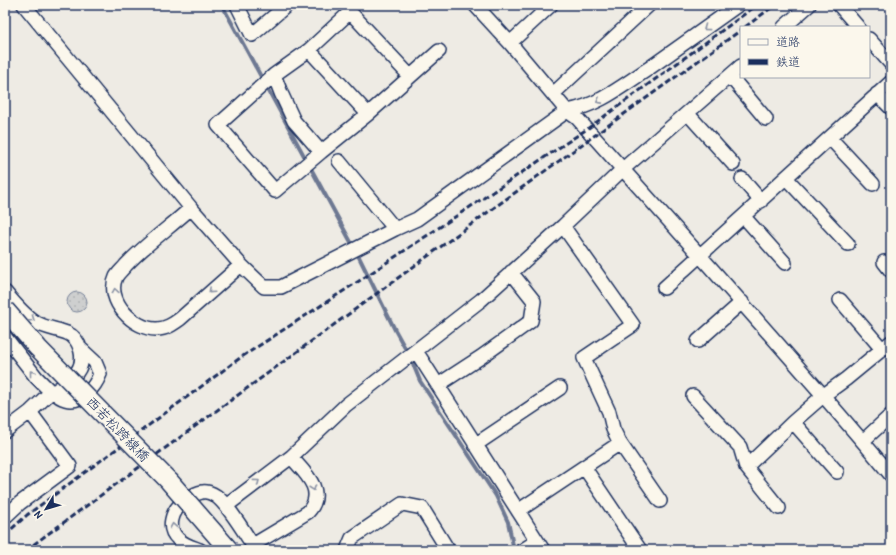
<svg xmlns="http://www.w3.org/2000/svg" width="896" height="555" viewBox="0 0 896 555" font-family="'Patrick Hand','Klee One',sans-serif">
<style>
.grass{fill:url(#grass-dots);stroke:#747f96}
.lines{fill:none;stroke-linecap:round;stroke-linejoin:round}
.stream{stroke:#6d7892;stroke-width:4}
.street-casing{stroke:#1b2f5e;stroke-width:16}
.street{stroke:#fbf7ec;stroke-width:13}
.rail{stroke:#1b2f5e;stroke-width:3;stroke-dasharray:6 3;stroke-linecap:butt}
.secondary-bridge-casing{stroke:#1b2f5e;stroke-width:21;stroke-linecap:butt}
.secondary-bridge{stroke:#fbf7ec;stroke-width:18}
.oneway{stroke:#8b93a5}
.labels{text-anchor:middle;stroke-width:3;stroke-linejoin:round;paint-order:stroke}
.street-label{font-size:14px;fill:#1b2f5e;stroke:#fbf7ec}
</style>
<defs>
<pattern id="grass-dots" width="8" height="8" patternUnits="userSpaceOnUse"><rect width="8" height="8" fill="#cecfcf"/><path d="M2 2h.1M6 6h.1" fill="none" stroke="#b0b2b4" stroke-width="1.8" stroke-linecap="round"/></pattern>
</defs>
<rect width="100%" height="100%" fill="#eeebe4"/>
<filter id="ink" filterUnits="userSpaceOnUse"><feTurbulence type="fractalNoise" baseFrequency=".025" numOctaves="2"/><feDisplacementMap in="SourceGraphic" scale="8" xChannelSelector="R" yChannelSelector="G"/><feConvolveMatrix kernelMatrix="1 2 1 2 8 2 1 2 1" color-interpolation-filters="sRGB"/></filter>
<g filter="url(#ink)">
<path class="grass" d="M67 302a10 10 0 1 1 20 0a10 10 0 1 1-20 0Z"/>
<g class="lines">
<path class="stream" d="M222 5 358 255 395 330 411 359 420 381 496 496 508 522 514 550"/>
<defs>
<path id="street" d="M24 5 191 208 241 265 264 287H281L395 229 417 219 567 111C598 106 622 86 648 69 678 48 708 26 738 5
M237 5 252 35 287 5
M475 5 510 43 567 111 577 118C682 236 789 353 891 475
M839 5 858 27
M784 27 809 5
M869 39 891 64
M510 43 551 5
M309 50 368 114
M274 75 281 93 294 121 321 152
M410 76 350 12 309 50 274 75 218 125 275 191 321 152 368 114 439 51
M730 76 766 119
M553 94 649 5
M877 94 891 108
M688 114 733 164
M830 138 873 184
M339 161 395 229
M786 178 848 244
M742 179 761 201
M191 208C170 227 146 244 126 265 123 269 118 273 116 277 105 300 134 330 157 329 166 329 173 324 180 319L241 265
M744 217 785 263
M563 226 633 325 584 358 609 412 613 429 620 443 660 501
M884 262 891 271
M664 288 891 82
M5 292C14 303 23 314 35 322 45 328 57 329 67 333 81 339 86 360 77 372 72 380 61 387 54 392H51L36 377 5 337
M840 300 882 349
M698 341 742 302
M416 351 543 550
M438 385 481 357 531 321 534 301 511 272
M54 392C57 395 61 398 65 399 82 404 95 387 100 374L95 362 80 348
M693 396 740 447 746 467 793 422 824 395 846 379 891 342
M793 422 837 472
M5 431 30 412 51 392
M863 441 891 415
M475 445 560 388
M584 467 640 550
M746 467 779 508
M226 506 291 457 346 405 481 300 563 226 623 169 741 66
M518 511 620 443
M5 517 20 503 70 466 30 412
M253 545 308 512C327 491 304 472 291 457
M200 550C192 547 184 545 178 539 166 528 172 511 183 502 189 498 195 493 202 492 206 491 212 493 216 496 228 504 247 537 256 550
M347 550 352 538 402 504 422 508 448 550
M523 550 537 541"/>
</defs>
<use href="#street" class="street-casing"/>
<use href="#street" class="street"/>
<path class="rail" d="M745 27 775 5
M5 535 27 515 240 358 362 279 587 129 757 5
M26 550 495 207 741 30"/>
<defs>
<path id="secondary-bridge" d="M5 310 38 348 169 481 229 550"/>
</defs>
<use href="#secondary-bridge" class="secondary-bridge-casing"/>
<use href="#secondary-bridge" class="secondary-bridge"/>
</g>
<defs><path id="oneway-chevron" d="M-2-3.5L2.5 0L-2 3.5" fill="none" stroke-width="1.6" stroke-linecap="round" stroke-linejoin="round"/></defs>
<g class="oneway">
<use href="#oneway-chevron" transform="translate(706 28) rotate(144)"/>
<use href="#oneway-chevron" transform="translate(599 101) rotate(152)"/>
<use href="#oneway-chevron" transform="translate(115 291) rotate(-99)"/>
<use href="#oneway-chevron" transform="translate(211 291) rotate(138)"/>
<use href="#oneway-chevron" transform="translate(32 319) rotate(35)"/>
<use href="#oneway-chevron" transform="translate(32 373) rotate(-129)"/>
<use href="#oneway-chevron" transform="translate(257 482) rotate(-37)"/>
<use href="#oneway-chevron" transform="translate(313 488) rotate(71)"/>
<use href="#oneway-chevron" transform="translate(173 526) rotate(-100)"/>
</g>
</g>
<g class="labels">
<g class="street-label">
<text transform="translate(118 429) rotate(46)" y="5">西若松跨線橋</text>
</g>
</g>
<rect width="896" height="555" fill="none" stroke="#fbf7ec" stroke-width="20"/>
<rect x="10" y="10" width="876" height="535" fill="none" stroke="#1b2f5e" stroke-width="1.5" filter="url(#ink)"/>
<rect x="740" y="26" width="130" height="52" fill="#fbf7ec" stroke="#a1a7b3"/>
<rect x="748" y="39" width="20" height="6" fill="#fbf7ec" stroke="#a1a7b3"/>
<text x="776" y="46" font-size="12" fill="#1b2f5e">道路</text>
<rect x="748" y="59" width="20" height="6" fill="#1b2f5e" stroke="#a1a7b3"/>
<text x="776" y="66" font-size="12" fill="#1b2f5e">鉄道</text>
<g transform="translate(46 509) rotate(232)" stroke="#fbf7ec" stroke-width="3" paint-order="stroke">
<path d="M0-3L7 15L0 10L-7 15Z" fill="#1b2f5e"/>
<text y="-6" font-size="11" font-weight="bold" text-anchor="middle" fill="#1b2f5e">N</text>
</g>
</svg>
